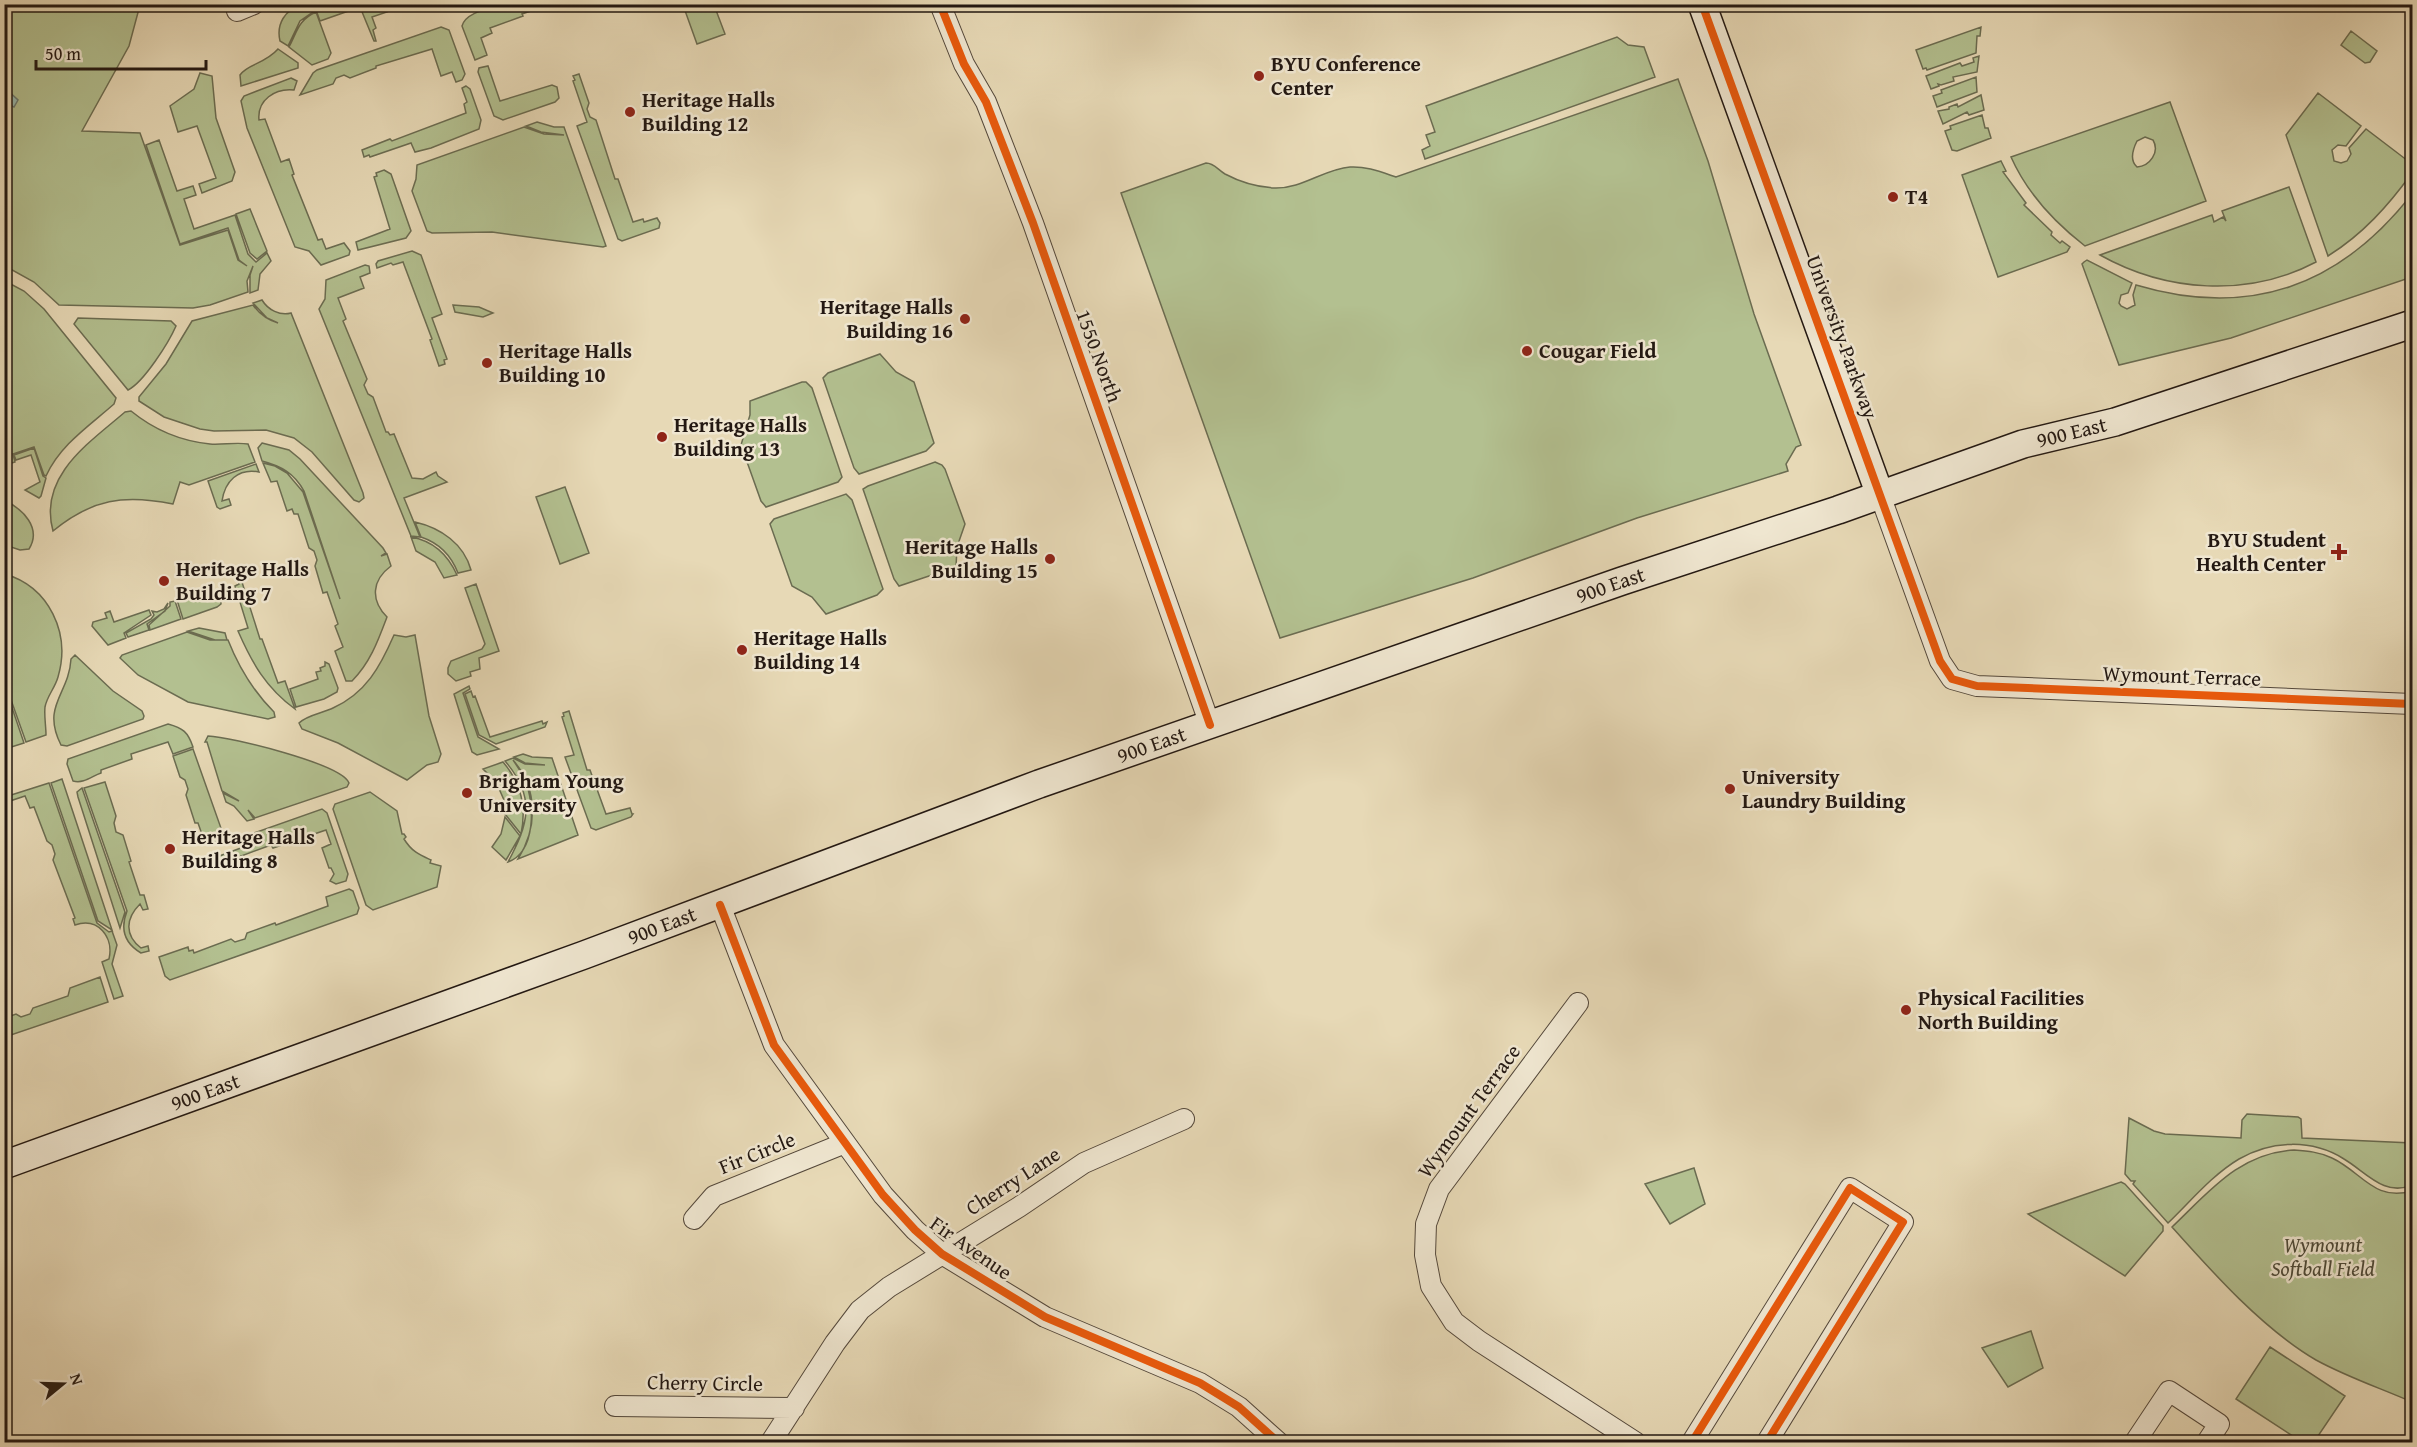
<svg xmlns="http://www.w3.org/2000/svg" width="2417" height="1447" viewBox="0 0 2417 1447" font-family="'Gentium Book Plus',serif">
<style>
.green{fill:#b3c090;stroke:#6b6c51;stroke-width:1.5;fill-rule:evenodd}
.water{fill:#97bab0;stroke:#697971;stroke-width:1.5}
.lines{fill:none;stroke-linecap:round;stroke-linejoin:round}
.minor-casing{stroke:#54483b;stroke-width:22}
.secondary-casing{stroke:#231812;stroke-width:30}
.minor{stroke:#efe6d0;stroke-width:20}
.secondary{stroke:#efe6d0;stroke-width:27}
.cycleway-casing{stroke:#efe6d0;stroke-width:11}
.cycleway{stroke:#e8590c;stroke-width:8}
.poi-dot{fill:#8f2418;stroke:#efe6d0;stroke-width:2}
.labels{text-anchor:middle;stroke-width:5;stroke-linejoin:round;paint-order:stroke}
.poi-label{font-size:21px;font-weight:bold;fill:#231812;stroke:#efe6d0;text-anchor:start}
.street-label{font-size:21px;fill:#231812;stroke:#efe6d0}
.park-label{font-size:21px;font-style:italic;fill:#4e4a38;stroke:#efe6d0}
</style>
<rect width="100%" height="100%" fill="#e7d9b6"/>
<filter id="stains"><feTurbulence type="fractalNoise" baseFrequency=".00333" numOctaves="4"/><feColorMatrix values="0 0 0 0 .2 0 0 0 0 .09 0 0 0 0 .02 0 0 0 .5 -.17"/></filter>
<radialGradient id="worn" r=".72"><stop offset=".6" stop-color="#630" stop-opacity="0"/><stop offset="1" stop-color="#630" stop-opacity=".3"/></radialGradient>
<path class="green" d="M5 5H140L129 46 82 131 140 133 180 245 228 230 238 260 247 266 239 260 228 228 180 244 146 145 159 140 177 191 193 186 196 195 184 199 194 229 235 215 248 254 256 262 267 253 271 261 260 274 258 290 250 293V275L253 266 247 281 248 292 210 305 193 308 59 305 34 282 5 266Z
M301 5H381L387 12 372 17 376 28 373 30 376 41H374L360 7 320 21 316 10 300 21 288 46 280 41C276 24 285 10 301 5Z
M501 5H548L522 14 523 16 490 28 492 33 481 38 487 55 475 60 462 26C466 12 489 9 501 5Z
M683 5H714L725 34 697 44Z
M316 12 331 53 328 59 312 65 289 47C297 32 298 20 316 12Z
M441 27 449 30 465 74 462 80 456 82 452 72 441 76 432 49 376 66V68L350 78 344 75 336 78 333 84 300 95 313 73 317 70Z
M1981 27 1980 36H1977L1976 53 1927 70 1926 68 1923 69 1916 50Z
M2351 31 2377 51 2370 62 2365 63 2341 45Z
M1617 37 1628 45 1644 47 1655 77 1425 159 1422 150 1430 146 1426 135 1435 132 1426 106Z
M278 49 298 63V68L241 86 240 75C247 64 265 64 278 49Z
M1979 56 1977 72 1953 77 1954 81 1941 85 1938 84 1939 86 1931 89 1926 76 1960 63 1962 66 1974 62 1973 58Z
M488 66 500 101 552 85 557 87 559 98 555 102 503 120 494 116 478 72 479 68Z
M200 73 212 76 216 118 235 172 232 181 202 193 199 184 216 178 197 126 178 132 170 106 194 89Z
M579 74 589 103 587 109 590 117 596 120 615 179H618L633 222 643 219 644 222 657 218 660 223 659 228 622 241 618 239 577 126 587 122 573 81 575 80 573 76Z
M1976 77 1977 92 1937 107 1933 96 1942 93 1941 90Z
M291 78 297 81 294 90C275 88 257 100 259 120L265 119 281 162 289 159 294 174 292 175 318 240 322 239 326 249 344 243 350 251 349 255 321 265 309 251 295 247 247 128 241 101 244 96Z
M1678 79 1708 161 1754 314 1801 445 1796 447 1786 464 1788 471 1637 518 1473 578 1280 638 1121 193 1206 163C1214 163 1218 170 1225 174 1240 182 1258 187 1274 188 1302 189 1324 169 1350 167 1366 166 1381 172 1396 177Z
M466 86 470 89 481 120 479 129 431 148 415 152 411 143 370 157 369 155 364 157 362 150 390 139 392 141 466 113 464 104 467 102 462 88Z
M2318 93 2361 126 2346 146 2338 145 2332 150 2334 161 2341 163 2347 161 2351 154 2349 148 2366 129 2412 164V173C2388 206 2363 234 2328 256L2286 135Z
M1981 95 1984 110 1969 115 1967 112 1943 124 1938 111 1949 109V107L1957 104 1958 107Z
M2170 102 2206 201 2085 246C2054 222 2027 193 2011 157ZM2145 137 2153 140C2160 152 2150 166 2137 167 2129 160 2133 149 2137 141Z
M1982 115 1985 128H1988L1991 138 1957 151 1952 150 1945 131 1951 129 1950 126Z
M537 122 554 127H564L606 246 603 247 492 232 432 233 427 231 412 191 416 179 417 165 524 127 544 134 564 135 541 132 526 126Z
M2001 161 2006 171 2003 172 2026 203 2024 205 2052 232 2051 235 2060 243 2062 241 2070 247 2067 252 1998 277 1962 175Z
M384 170 391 174 411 231 406 238 358 250 356 242 390 229 374 177 377 176 376 173Z
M2289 187 2316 262C2248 298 2166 292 2100 255L2212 215 2214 222 2223 217 2226 221 2222 211Z
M2412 194V227L2408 229 2412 241V277L2231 338 2119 365 2082 264 2084 262 2087 260 2132 283 2128 293 2121 295 2119 303 2121 306 2127 309 2135 305 2133 295 2136 285C2250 319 2340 286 2412 194Z
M250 209 267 251 257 259 250 253 236 214Z
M412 251 421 255 442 314 432 318 447 359 444 360 445 364 439 366 430 340 432 339 403 262 393 265 391 263 377 268 376 264 378 261Z
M365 265 369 266 370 273 360 277 364 288 338 298 346 319 343 321 367 379 364 385 368 394 373 397 386 432H388L390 435 394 434 412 478 423 479 436 472 438 476 447 482 404 498 420 537 411 536 319 309 325 299 326 280Z
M5 281 24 291 44 309 116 398 114 404C89 426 60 445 46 476L44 475 34 447 13 454 15 462 5 465Z
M262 300C268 310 280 316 291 313L363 493 364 498 359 502 354 500 312 452 294 438 266 430 214 431 200 429 164 417 139 401V397L166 364 192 321 253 305C260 315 267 320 278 323L267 318 253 303Z
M453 305 479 307 493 313 483 317 455 312Z
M78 318 171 321 176 326C169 342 144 382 128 390L74 324Z
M880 354 896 372 914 382 934 443 926 451 859 474 854 468 823 378 828 373Z
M802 382H806L812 388 842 477 838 482 766 507 761 501 741 445 750 415V401Z
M131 411C153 429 181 441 210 444 222 445 236 442 248 444L255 462 189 485 180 482 173 504C124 494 92 499 53 531 38 476 89 443 125 412Z
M262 443 289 450 300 459 383 548 386 553 381 556 387 554 391 566C372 580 370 600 387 617 378 641 370 663 352 681H346L335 651 343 647 335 626 338 624 327 592 323 593 315 566 317 560 314 551 309 548 298 514H294L292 509 287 511 277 481 271 482 263 463 275 466 287 473 303 492 340 599 304 491C294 473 281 466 262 461L258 448Z
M34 448 43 476 46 478 41 496 39 498 25 490 40 482 31 455 16 460 14 455Z
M935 462 942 465 945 469 965 524 957 547 956 567 899 586 894 579 863 489 868 486Z
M256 464 259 472C238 468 225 481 222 501L229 499 231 505 220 509 217 507 208 481Z
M565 487 589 553 560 564 536 497Z
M846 494 852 500 883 589 877 595 826 614 812 597 792 586 770 524 774 519Z
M4 500C23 509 42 528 29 549L20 550 5 545Z
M415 522C441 528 464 544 471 570L458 573C451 555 439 543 421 537Z
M411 537C434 541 448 555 457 575L444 578 435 562 416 551Z
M5 574C49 587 71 633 58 677 55 688 47 696 45 707 44 716 46 726 46 735L26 742 5 683 6 635 5 639V628L6 634Z
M241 579 260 639H262L278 683 285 681 295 709C266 688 252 663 238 631L248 628 235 586 239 584 238 580Z
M476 584 499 651 479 658 480 669 470 672 471 676 456 681 448 674V668L451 661 482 649 485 644 465 588Z
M213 590 215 593 220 591 221 604 217 607 183 619 177 600Z
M175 601 181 619 150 630 149 625 170 606V602Z
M168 603 165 611 147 624 149 630 128 637 126 633 151 619 154 615 152 611 157 612 164 609Z
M149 610 151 615 124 633 126 638 108 645 92 626 93 622 107 618 105 613 110 611 114 622Z
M199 628 225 633 227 640H215L188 631Z
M187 632 210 640H228C239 668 253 691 274 712L275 717 268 719 188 702 138 675 120 658 122 655Z
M394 635 406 637 415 635 429 716 441 754 438 762 427 765 407 780 338 743 302 729 299 723C307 715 323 713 333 708 366 693 380 667 394 635Z
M75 655 113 691 142 711 144 716 143 719 67 746 61 745C41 705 69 695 71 659Z
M325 662 329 664 338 688 337 692 324 699 296 707 290 689 318 679 316 672 321 671 320 668 325 666Z
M469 686 470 689 463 693 478 737 499 749 477 755 472 752 454 694Z
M5 687 24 743 5 749V745L7 744 5 732 8 730 5 721Z
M471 691 473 697 475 696 490 737 542 721 543 724 547 722 545 727 496 744 479 735 465 694Z
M569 711 587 770H590L606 814 630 808 632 814H633L631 817 596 830 591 828 565 757 574 755 562 717 564 716 563 713Z
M168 724C183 728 188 732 193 747L173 754 168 742 131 754 132 759 101 770V773C92 776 84 784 73 781L67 764 68 759Z
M208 736C231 737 342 764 349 783L347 787 255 818 248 810 254 819 247 821 234 806 226 802 223 793 239 801 222 791 207 742H205Z
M193 749 222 831C221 840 217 842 209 845L207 840H204L198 823H195L186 795 188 789 185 780 180 777 173 756Z
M523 754 532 757 552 758 578 835 518 859C538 827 538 789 513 760 517 766 522 773 525 780 535 804 536 852 508 862 528 825 537 798 505 761L513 758 525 764 545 765 525 763 514 757Z
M503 762C521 783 527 806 521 834L505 814 504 800 496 782 483 769Z
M62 779 112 930 98 921 51 783Z
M105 782 116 816 114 823 116 832 123 835 131 861 129 862 140 895H144L148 909 143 910 140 904C126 918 124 935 141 948L148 946 149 951 141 953C124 943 120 929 127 911L84 788Z
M49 783 97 923 109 932 112 931 117 945 112 964 123 996 114 999 102 962 109 959C114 937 98 917 75 925L73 919 75 918 53 860 55 854 52 845 47 841 34 807 30 808 25 796 10 801 8 796Z
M82 788 125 912 120 928 78 797 77 792Z
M370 792 397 811 402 834H404L406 837 404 839C412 852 420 855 431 860L430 863 441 866 437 887 373 910 366 905 333 809 335 804Z
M322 809 327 813 348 874 346 881 336 884 330 881 334 874 331 868H329L322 848 331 844 326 830 273 848 271 845 217 865 214 858 257 842 254 833Z
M505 817 520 836 506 860 492 847 501 834Z
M349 889 353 891 359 908 357 914 170 980 165 976 159 957 188 947 189 951 193 950 194 953 231 939 235 942 245 939 247 933 275 923 276 925 328 906 326 897Z
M100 977 108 1002 5 1037V1018L16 1014 21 1017 30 1014 33 1008 68 996 70 988Z
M2247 1114 2298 1117 2301 1119 2302 1138 2412 1143V1185C2384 1197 2366 1172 2344 1159 2312 1139 2272 1140 2239 1159 2212 1175 2190 1202 2168 1223L2133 1184 2135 1181H2131L2125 1174 2129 1118 2154 1131 2165 1134 2241 1138 2242 1120Z
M2294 1150C2307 1151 2320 1152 2332 1158 2362 1172 2374 1202 2412 1191V1402C2380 1388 2347 1377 2316 1360 2263 1329 2213 1273 2172 1227 2209 1192 2239 1153 2294 1150Z
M1694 1168 1705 1204 1670 1224 1645 1184Z
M2121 1182 2125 1184 2163 1226V1231L2125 1276 2028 1214Z
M2031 1331 2043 1368 2008 1387 1982 1348Z
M2270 1347 2345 1396 2314 1442H2302L2236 1399Z"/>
<path class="water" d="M5 88 18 100 14 107 5 103Z"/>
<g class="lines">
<defs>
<path id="minor" d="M235 4 237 11 254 4
M940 4 964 64 986 102 1033 223 1210 725
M1880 495 1940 661 1952 679 1977 686 2412 704
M720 905 774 1045 883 1195 915 1230 942 1254 1045 1317 1200 1383 1239 1407 1278 1442
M1578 1003 1439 1189 1426 1224 1425 1255 1431 1286 1454 1322 1479 1341 1635 1442
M694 1219 714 1196 845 1143
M615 1406 794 1408
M771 1442 835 1343 860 1310 889 1287 1019 1207 1084 1163 1184 1119
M1692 1442 1850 1188 1903 1222 1767 1442
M2135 1442 2169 1391 2219 1424 2207 1442"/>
<g id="secondary">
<path d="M1702 4 1880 495"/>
<path id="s1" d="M4 1165 584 955 1039 784 1622 581 1838 510 2023 444 2115 422 2412 324"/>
</g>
</defs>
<use href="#minor" class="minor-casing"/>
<use href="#secondary" class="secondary-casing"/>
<use href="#minor" class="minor"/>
<use href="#secondary" class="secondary"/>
<defs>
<path id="cycleway" d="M940 4 964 64 986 102 1033 223 1210 725
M1702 4 1940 661 1952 679 1977 686 2412 704
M720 905 774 1045 883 1195 915 1230 942 1254 1045 1317 1200 1383 1239 1407 1278 1442
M1692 1442 1850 1188 1903 1222 1767 1442"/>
</defs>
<use href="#cycleway" class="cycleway-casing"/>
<use href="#cycleway" class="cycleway"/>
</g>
<g class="poi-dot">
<circle cx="1259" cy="76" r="6"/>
<circle cx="630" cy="112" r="6"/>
<circle cx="1893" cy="197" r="6"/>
<circle cx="965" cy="319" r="6"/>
<circle cx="1527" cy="351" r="6"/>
<circle cx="487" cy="363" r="6"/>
<circle cx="662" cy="437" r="6"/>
<path d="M2336 543h6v6h6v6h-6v6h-6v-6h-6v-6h6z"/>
<circle cx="1050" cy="559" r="6"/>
<circle cx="164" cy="581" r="6"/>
<circle cx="742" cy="650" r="6"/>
<circle cx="1730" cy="789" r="6"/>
<circle cx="467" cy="793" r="6"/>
<circle cx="170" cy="849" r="6"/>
<circle cx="1906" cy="1010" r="6"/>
</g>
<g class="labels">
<g class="poi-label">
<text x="1271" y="71">BYU Conference<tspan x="1271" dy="24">Center</tspan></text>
<text x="642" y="107">Heritage Halls<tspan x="642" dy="24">Building 12</tspan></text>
<text x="1905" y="204">T4</text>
<text x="953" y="314" text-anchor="end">Heritage Halls<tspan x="953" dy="24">Building 16</tspan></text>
<text x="499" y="358">Heritage Halls<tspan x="499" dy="24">Building 10</tspan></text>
<text x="1539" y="358">Cougar Field</text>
<text x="674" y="432">Heritage Halls<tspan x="674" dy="24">Building 13</tspan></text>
<text x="2326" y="547" text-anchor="end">BYU Student<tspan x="2326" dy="24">Health Center</tspan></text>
<text x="1038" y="554" text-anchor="end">Heritage Halls<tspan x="1038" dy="24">Building 15</tspan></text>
<text x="176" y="576">Heritage Halls<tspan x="176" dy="24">Building 7</tspan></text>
<text x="754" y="645">Heritage Halls<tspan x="754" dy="24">Building 14</tspan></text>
<text x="1742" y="784">University<tspan x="1742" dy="24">Laundry Building</tspan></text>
<text x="479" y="788">Brigham Young<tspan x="479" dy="24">University</tspan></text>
<text x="182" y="844">Heritage Halls<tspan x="182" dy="24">Building 8</tspan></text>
<text x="1918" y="1005">Physical Facilities<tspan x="1918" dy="24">North Building</tspan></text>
</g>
<g class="street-label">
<text transform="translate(1842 337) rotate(70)" y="7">University Parkway</text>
<text transform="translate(1099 356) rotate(70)" y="7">1550 North</text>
<text dy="7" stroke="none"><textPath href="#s1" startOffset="2194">900 East</textPath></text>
<text dy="7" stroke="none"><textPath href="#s1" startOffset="1708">900 East</textPath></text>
<text transform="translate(2182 676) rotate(2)" y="7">Wymount Terrace</text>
<text dy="7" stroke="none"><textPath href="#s1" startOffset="1222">900 East</textPath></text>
<text dy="7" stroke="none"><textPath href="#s1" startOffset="700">900 East</textPath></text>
<text dy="7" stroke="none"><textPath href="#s1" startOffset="214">900 East</textPath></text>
<text transform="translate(1469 1111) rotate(-54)" y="7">Wymount Terrace</text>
<text transform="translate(757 1153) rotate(-22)" y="7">Fir Circle</text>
<text transform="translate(1013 1181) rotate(-33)" y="7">Cherry Lane</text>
<text transform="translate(971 1248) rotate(35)" y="7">Fir Avenue</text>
<text transform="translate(705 1383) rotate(1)" y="7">Cherry Circle</text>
</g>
<g class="park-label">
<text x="2323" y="1252">Wymount<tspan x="2323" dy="24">Softball Field</tspan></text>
</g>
</g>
<rect width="2417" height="1447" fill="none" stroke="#e7d9b6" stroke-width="24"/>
<rect x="6" y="6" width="2405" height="1435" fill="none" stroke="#231812" stroke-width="3"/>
<rect x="12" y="12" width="2393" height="1423" fill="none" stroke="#231812" stroke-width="1.5"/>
<g transform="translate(63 1384) rotate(71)" stroke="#efe6d0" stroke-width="4.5" paint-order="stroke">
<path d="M0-4.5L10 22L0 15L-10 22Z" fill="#231812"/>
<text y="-9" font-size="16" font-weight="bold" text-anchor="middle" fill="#231812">N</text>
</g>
<path d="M36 60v9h170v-9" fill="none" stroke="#231812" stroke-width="3"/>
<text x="45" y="60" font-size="18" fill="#231812" stroke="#efe6d0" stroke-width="4.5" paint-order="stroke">50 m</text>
<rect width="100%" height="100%" filter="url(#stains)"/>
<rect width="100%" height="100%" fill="url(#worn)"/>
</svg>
